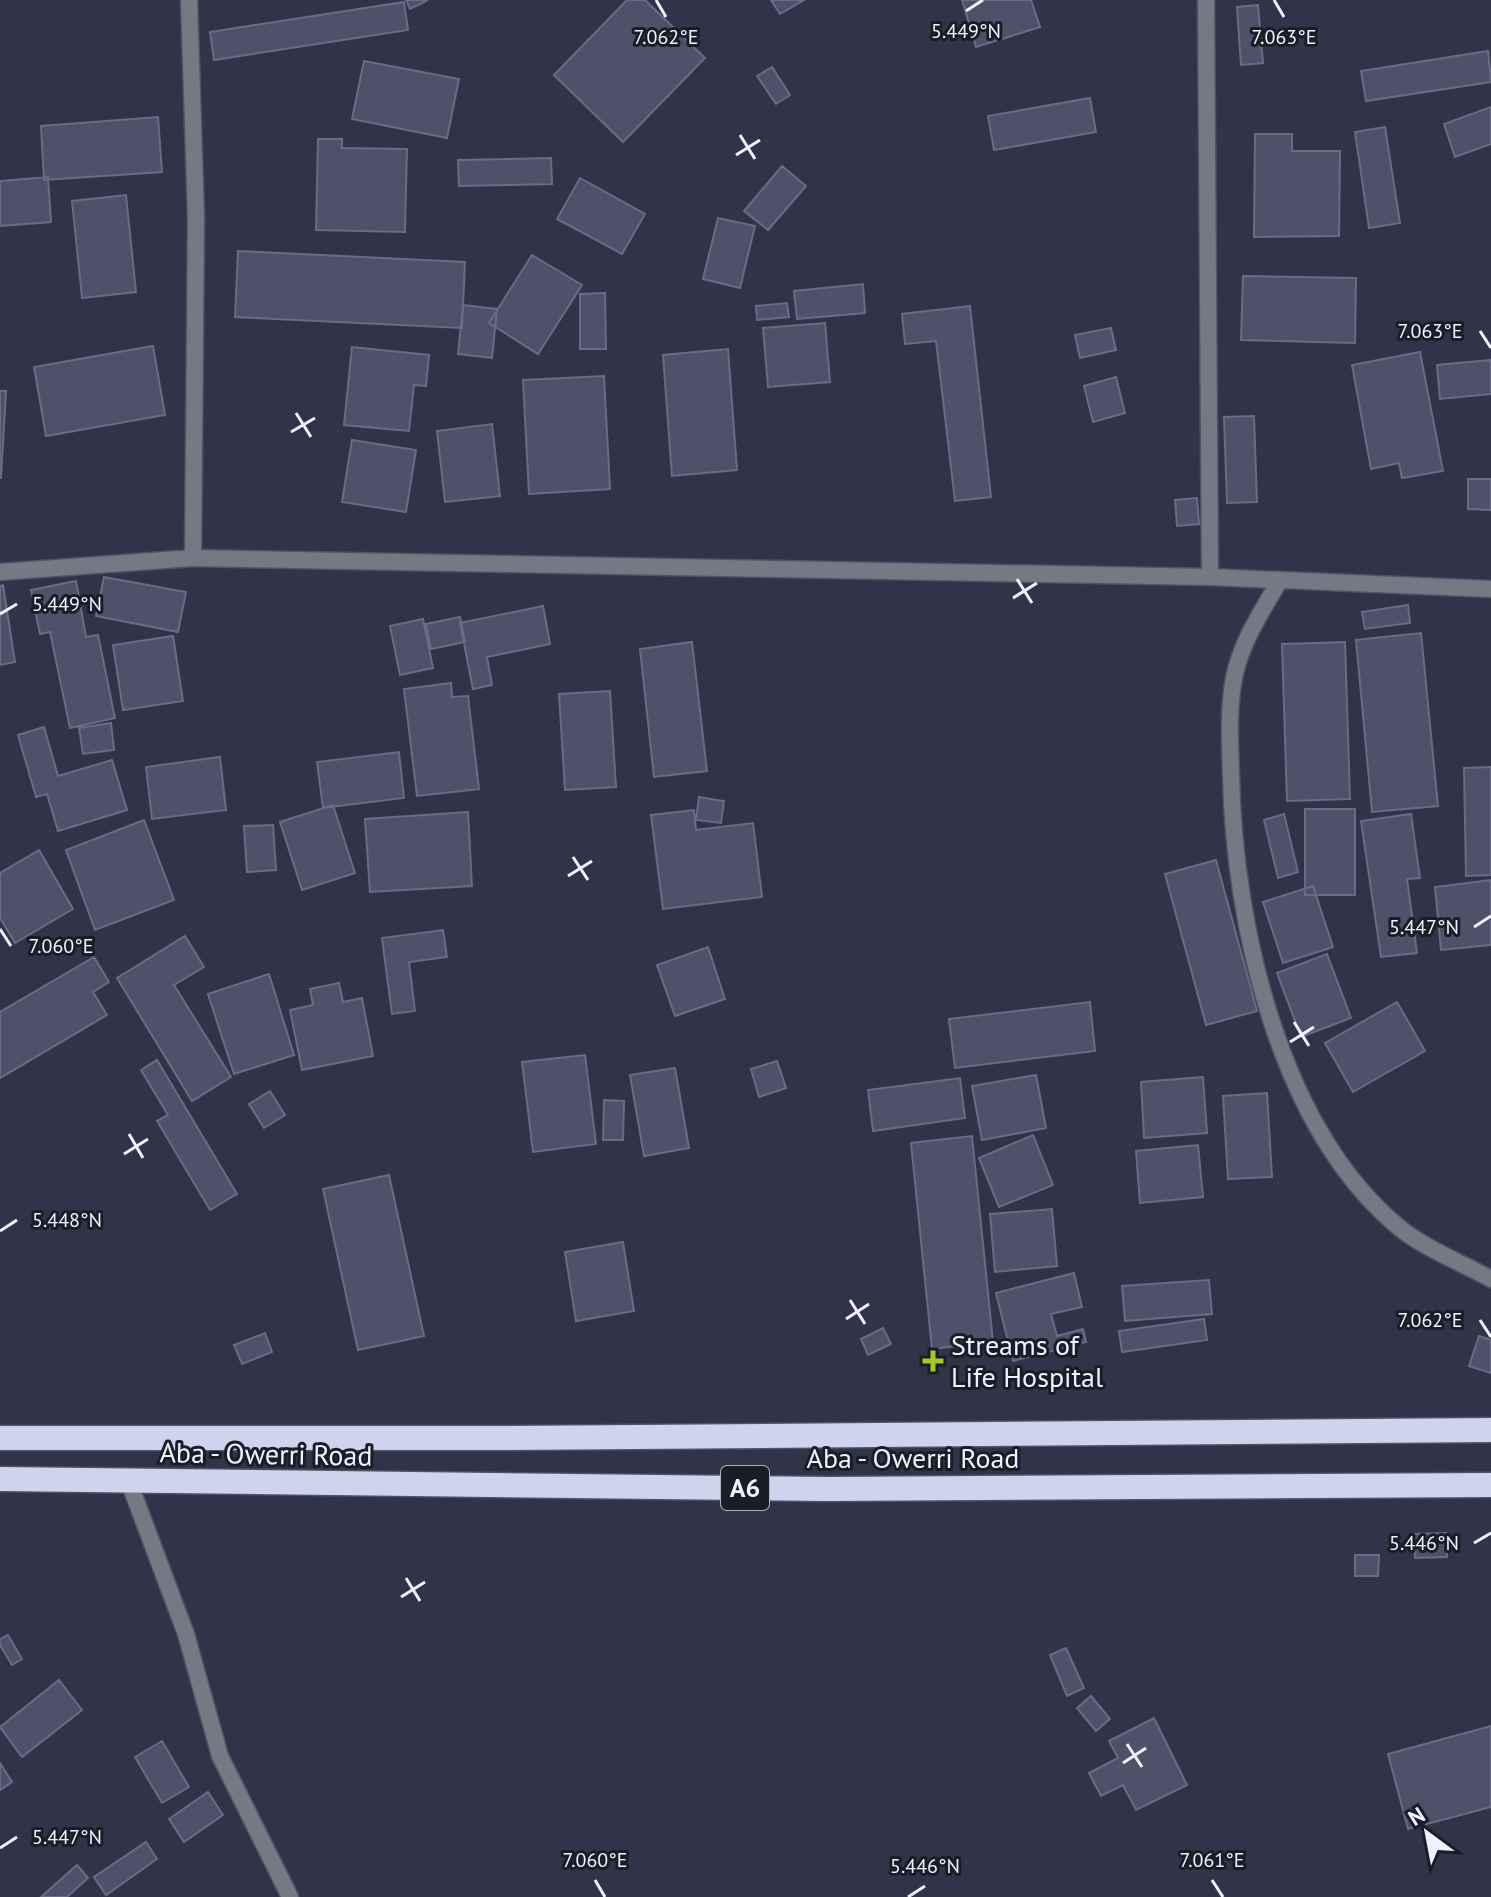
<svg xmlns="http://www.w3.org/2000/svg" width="1491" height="1897" viewBox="0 0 1491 1897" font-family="'PT Sans',sans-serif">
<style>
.building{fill:#4e5168;stroke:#686c84;stroke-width:2}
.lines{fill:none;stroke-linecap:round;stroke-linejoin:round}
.street-casing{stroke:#4f5266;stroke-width:19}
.highway-casing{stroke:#4f5266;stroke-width:27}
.street{stroke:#767883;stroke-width:16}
.highway{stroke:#ced3ee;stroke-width:24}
.ticks{fill:none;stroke:#eef1ff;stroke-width:3}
.poi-dot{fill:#a1c92a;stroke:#1b1d26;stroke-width:3}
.labels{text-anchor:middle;stroke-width:6;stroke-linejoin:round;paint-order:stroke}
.shield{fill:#1b1d26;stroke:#afb1be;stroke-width:2}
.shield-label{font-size:26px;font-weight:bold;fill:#eef1ff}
.poi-label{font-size:28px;fill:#eef1ff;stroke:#1b1d26;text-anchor:start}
.street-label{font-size:28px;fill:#eef1ff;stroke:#1b1d26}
.ticks-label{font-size:20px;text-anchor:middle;fill:#eef1ff;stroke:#1b1d26;stroke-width:6;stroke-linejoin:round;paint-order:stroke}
</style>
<rect width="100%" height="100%" fill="#313449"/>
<path class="building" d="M406 0H428L410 9Z
M627 0H645L705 58 623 142 554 75Z
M771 0H804L780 14Z
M962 0H1031L1040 27 976 47Z
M404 2 408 30 214 60 210 32Z
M1258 5 1263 63 1241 65 1237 7Z
M1488 51 1491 82 1366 101 1361 71Z
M364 61 459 79 447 138 352 119Z
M772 67 790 95 776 104 757 76Z
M1090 98 1096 132 994 150 988 116Z
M1491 107V144L1455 157 1444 124Z
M158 117 162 172 44 180 41 126Z
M1385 127 1400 223 1369 228 1355 132Z
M1255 134H1292V151H1340L1339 236 1254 237Z
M318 139H342V148L407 149 405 232 316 230Z
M551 158 552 184 459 186 458 160Z
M782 166 806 186 768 230 744 211Z
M48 177 51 222 0 226V181Z
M580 178 645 214 622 254 557 219Z
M126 195 136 292 82 298 72 201Z
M718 218 755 226 740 288 703 279Z
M238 251 465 262 462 328 235 317Z
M532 255 582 285 538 354 489 323Z
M1243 276 1356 278 1355 343 1241 340Z
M863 284 865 313 797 319 794 291Z
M605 293 606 349H580V294Z
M787 303 789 317 757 320 756 306Z
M463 305 497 309 492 358 458 354Z
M970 306 991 497 955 501 936 341 905 344 902 314Z
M825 323 830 382 768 387 763 328Z
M1111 328 1116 350 1080 358 1075 335Z
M153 346 165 415 46 436 34 367Z
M352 347 429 355 426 386 414 385 409 431 344 425Z
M728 349 737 470 672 476 663 355Z
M1420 352 1443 471 1402 478 1399 463 1371 469 1352 365Z
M1491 360V394L1440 399 1437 365Z
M604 376 610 489 529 494 523 380Z
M1116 377 1125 413 1093 422 1084 386Z
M0 391H6L1 478H0Z
M1254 416 1257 502 1227 503 1224 417Z
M492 424 500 496 445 502 437 431Z
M352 440 416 450 406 512 342 502Z
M1468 479H1491V510L1468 509Z
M1197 498 1199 524 1177 526 1175 500Z
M104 577 186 592 178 632 96 616Z
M76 581 86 637 98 635 115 718 70 728 50 632 40 634 31 590Z
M3 585 15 662 0 665V586Z
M1408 605 1410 623 1365 629 1362 612Z
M543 606 550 644 487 657 492 685 473 689 460 623Z
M460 617 465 642 431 649 426 624Z
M423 619 433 668 400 675 390 626Z
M1421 633 1438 806 1372 812 1356 640Z
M173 636 183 701 123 710 113 645Z
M692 642 707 771 654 777 640 649Z
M1345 642 1350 799 1287 801 1282 644Z
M451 683 452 697 468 696 479 789 417 796 404 689Z
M610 691 616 787 565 790 559 694Z
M111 723 114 750 83 754 79 728Z
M44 727 58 776 112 760 127 810 58 831 47 794 36 797 18 735Z
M399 752 404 798 323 808 317 762Z
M220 757 226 810 152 819 146 767Z
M1491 767V875L1466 876 1464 768Z
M699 797 724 801 721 823 696 820Z
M333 805 355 873 302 890 280 822Z
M1305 809H1355V895H1305Z
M694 810 696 830 753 823 762 897 663 909 651 815Z
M468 812 472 886 370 892 365 819Z
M1284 814 1298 872 1278 878 1264 820Z
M1411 814 1420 878 1407 879 1417 953 1381 957 1361 821Z
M144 820 174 900 95 930 66 850Z
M273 825 276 870 247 872 244 826Z
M39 850 73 909 15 943 0 918V873Z
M1216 860 1257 1011 1206 1025 1165 874Z
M1491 880V945L1441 950 1435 887Z
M1313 886 1333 947 1283 963 1263 902Z
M443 930 447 957 409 962 415 1011 392 1014 382 938Z
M185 936 204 967 174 985 231 1077 192 1101 117 978Z
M708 947 725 999 675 1016 657 965Z
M1327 954 1351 1018 1301 1037 1277 973Z
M94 957 109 982 93 992 107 1015 0 1078V1012Z
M269 974 294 1055 234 1074 208 994Z
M339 983 343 1002 362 998 373 1056 302 1070 290 1010 313 1005 310 989Z
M1090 1002 1095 1051 955 1068 949 1019Z
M1397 1002 1425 1051 1353 1092 1325 1043Z
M585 1055 596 1144 533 1152 522 1062Z
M157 1060 237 1194 210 1210 157 1121 168 1115 141 1070Z
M777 1061 786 1088 759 1097 751 1069Z
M675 1068 689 1148 644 1156 630 1075Z
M1036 1075 1046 1128 982 1140 972 1086Z
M1203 1077 1207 1133 1144 1138 1141 1082Z
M960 1078 965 1118 873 1131 868 1090Z
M270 1091 285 1115 264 1128 249 1104Z
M1267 1093 1272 1177 1228 1179 1223 1096Z
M604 1100 624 1101 623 1140H603Z
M1033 1135 1053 1185 999 1207 979 1158Z
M972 1136 993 1342 932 1349 911 1143Z
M1198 1145 1203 1197 1140 1203 1136 1151Z
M389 1175 424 1336 358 1350 323 1189Z
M1052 1209 1057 1266 995 1272 990 1214Z
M623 1242 634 1311 576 1321 565 1252Z
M1074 1273 1082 1307 1051 1314 1057 1336 1083 1329 1086 1342 1013 1361 996 1293Z
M1209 1280 1212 1314 1125 1321 1122 1286Z
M1204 1319 1207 1340 1122 1352 1119 1331Z
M883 1328 891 1344 868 1355 861 1339Z
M265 1333 272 1352 242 1364 234 1345Z
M1479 1336 1491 1340V1373L1469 1366Z
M1446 1533 1447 1557 1415 1558 1414 1534Z
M1355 1555H1379L1378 1576H1355Z
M8 1635 22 1659 12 1665 0 1645V1639Z
M1066 1648 1084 1688 1067 1696 1050 1655Z
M59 1680 82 1710 22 1757 0 1727Z
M1091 1696 1110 1719 1096 1731 1077 1708Z
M1154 1718 1187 1785 1136 1810 1123 1785 1101 1796 1089 1773 1118 1758 1109 1741Z
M1491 1726V1807L1408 1829 1388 1754Z
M162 1741 189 1787 162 1803 135 1757Z
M0 1763 12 1782 0 1790Z
M208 1792 223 1815 184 1842 169 1819Z
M146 1842 157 1859 106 1895 94 1877Z
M77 1865 88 1878 67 1897H41Z"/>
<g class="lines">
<defs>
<path id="street" d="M189 0 196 218 193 558
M1206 0 1210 577
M0 572 193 558 1210 577 1491 589
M1280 580C1262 611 1241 642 1234 678 1228 710 1230 742 1231 775 1234 924 1279 1130 1401 1229 1426 1249 1462 1263 1491 1279
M129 1482 186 1634 220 1756 290 1897"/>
<path id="highway" d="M0 1438H506L1491 1430
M0 1479 827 1489 1491 1485"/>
</defs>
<use href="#street" class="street-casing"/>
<use href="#highway" class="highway-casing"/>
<use href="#street" class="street"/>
<use href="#highway" class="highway"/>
</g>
<path class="ticks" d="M656 0 666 17M1274 0 1284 17M966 11 983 0M740 135 755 159M736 155 760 140M1480 331 1491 348M296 413 311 437M291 432 315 418M1017 579 1032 603M1013 598 1037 583M0 614 17 604M573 857 588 880M568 876 592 861M1474 927 1491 916M0 929 11 946M1294 1022 1309 1046M1290 1042 1314 1027M129 1134 143 1158M124 1154 148 1139M0 1231 17 1220M850 1300 865 1324M846 1319 869 1304M1480 1320 1491 1337M1474 1543 1491 1533M406 1578 420 1601M401 1597 425 1582M1127 1744 1142 1767M1123 1763 1146 1748M0 1848 17 1837M595 1880 605 1897M1212 1880 1223 1897M908 1897 925 1886"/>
<path class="poi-dot" d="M929 1349h8v8h8v8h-8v8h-8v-8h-8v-8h8z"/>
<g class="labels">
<rect class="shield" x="721" y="1466" width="48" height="44" rx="6"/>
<g class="shield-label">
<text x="745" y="1497">A6</text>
</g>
<g class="poi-label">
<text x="951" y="1355">Streams of<tspan x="951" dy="32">Life Hospital</tspan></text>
</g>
<g class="street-label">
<text transform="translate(266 1454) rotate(1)" y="10">Aba - Owerri Road</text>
<text x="913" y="1468">Aba - Owerri Road</text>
</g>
</g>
<g class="ticks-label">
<text x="966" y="38">5.449°N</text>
<text x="666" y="44">7.062°E</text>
<text x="1284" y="44">7.063°E</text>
<text x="1430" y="338">7.063°E</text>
<text x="67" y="611">5.449°N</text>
<text x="1424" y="934">5.447°N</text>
<text x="61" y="953">7.060°E</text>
<text x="67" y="1227">5.448°N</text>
<text x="1430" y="1327">7.062°E</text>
<text x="1424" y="1550">5.446°N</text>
<text x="67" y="1844">5.447°N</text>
<text x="595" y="1867">7.060°E</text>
<text x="1212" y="1867">7.061°E</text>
<text x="925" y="1873">5.446°N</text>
</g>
<g transform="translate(1427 1833) rotate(328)" stroke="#1b1d26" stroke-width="6" paint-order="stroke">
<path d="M0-6L14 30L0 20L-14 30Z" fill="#eef1ff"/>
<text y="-12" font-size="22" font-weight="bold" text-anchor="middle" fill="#eef1ff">N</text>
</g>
</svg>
